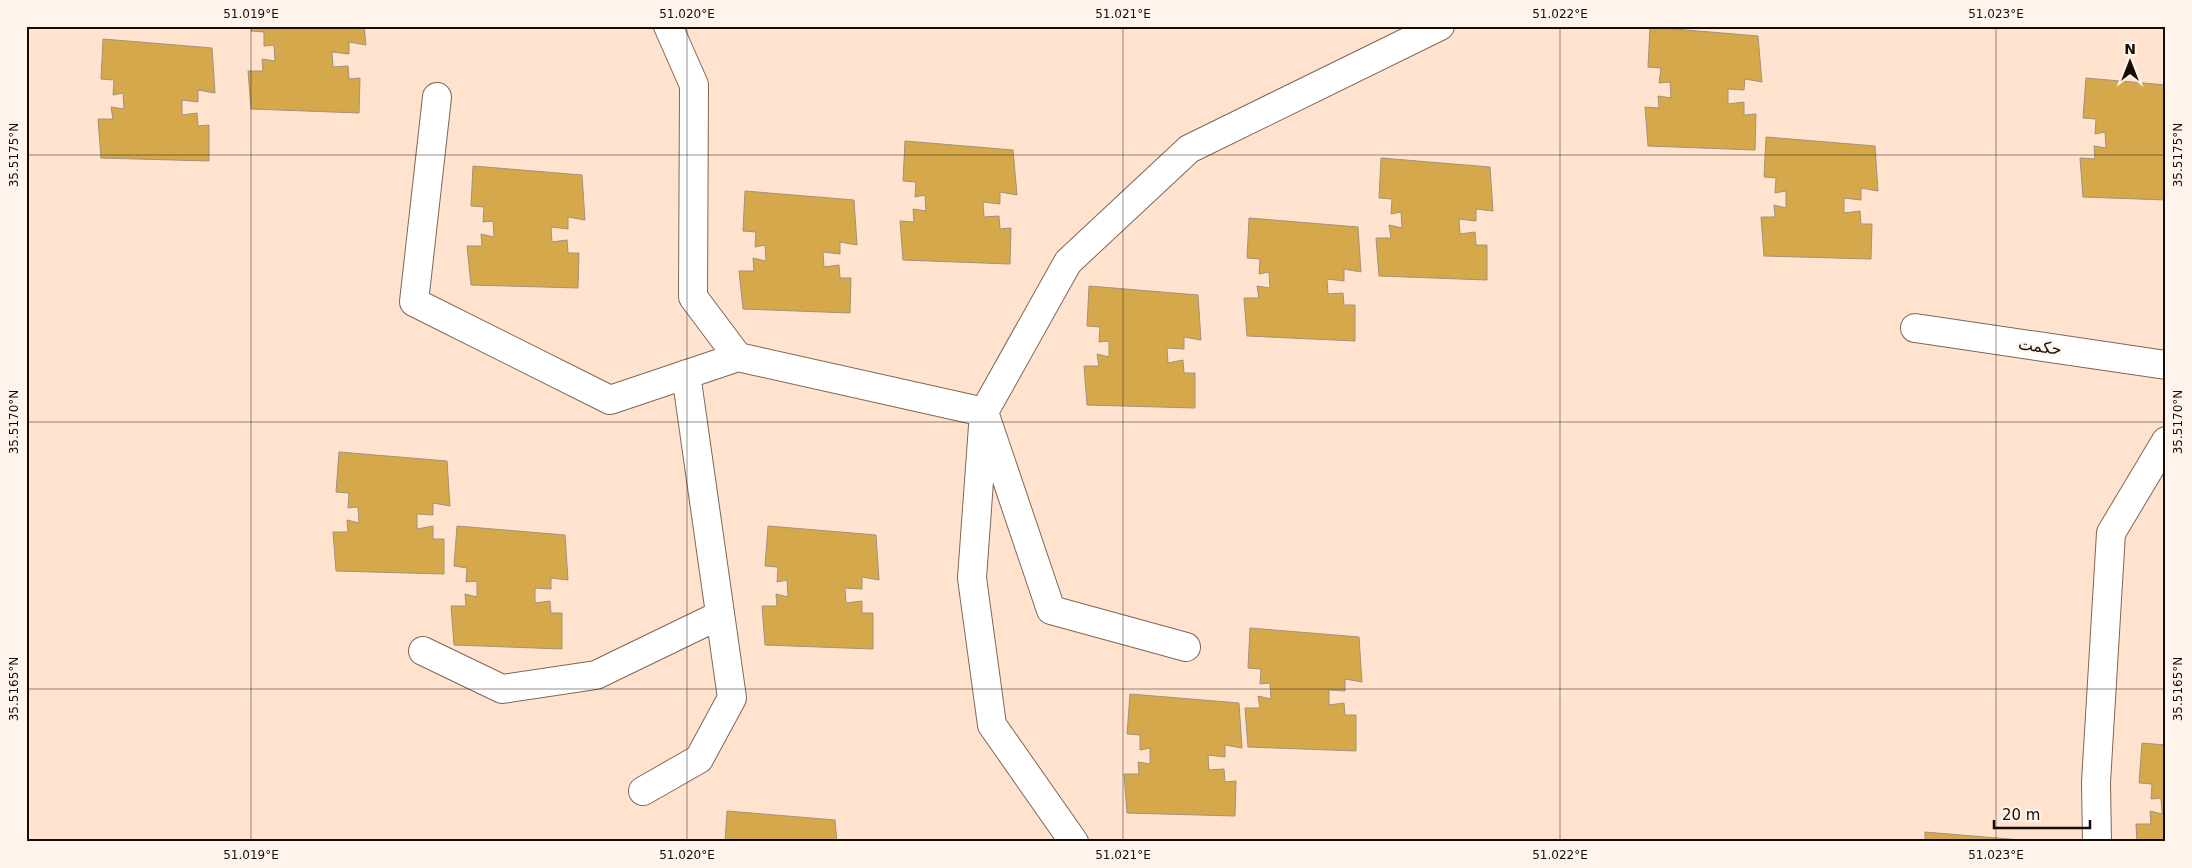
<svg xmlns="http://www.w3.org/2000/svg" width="2192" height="868" viewBox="0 0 2192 868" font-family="'DejaVu Sans','Noto Naskh Arabic',sans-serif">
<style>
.building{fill:#d5a84b;stroke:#a19379}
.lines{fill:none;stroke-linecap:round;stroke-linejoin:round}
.minor-casing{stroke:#7f6755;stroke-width:30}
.minor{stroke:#fff;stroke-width:28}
.ticks{fill:none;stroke:#150c06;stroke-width:1;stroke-opacity:0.45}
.labels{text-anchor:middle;stroke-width:5;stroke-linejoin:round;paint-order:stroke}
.street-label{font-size:16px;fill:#150c06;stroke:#fff4ec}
.neatline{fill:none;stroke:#150c06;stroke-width:2}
.ticks-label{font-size:12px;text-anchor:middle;fill:#150c06}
</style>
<rect width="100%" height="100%" fill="#ffe3cf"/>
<path class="building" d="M252 26H364L366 45 349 42V54L332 52 333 67 348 66 349 79 360 78 359 113 251 109 248 71H263L262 59 275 61 274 45 264 46V32L251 31Z
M1650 27 1758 36 1762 82 1745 79 1744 90 1728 89V104L1744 102V115L1756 114 1755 150 1648 146 1645 107 1659 108 1658 96 1671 98 1670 82 1659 83 1661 68 1648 67Z
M103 39 212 48 215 93 198 90V102L182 100V115L197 113 198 126 209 125V161L101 158 98 119H113L111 107 124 109 123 93 113 95 114 80 101 79Z
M2086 78 2166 85V140L2164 139 2166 200 2083 197 2080 158 2095 159 2094 146 2106 148 2105 132 2095 134 2096 119 2083 118Z
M1766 137 1875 146 1878 191 1861 188V200L1844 198V213L1860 211 1861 224H1872L1871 259 1764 256 1761 217H1775L1774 205 1786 208V191L1775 193 1776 178 1764 177Z
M905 141 1013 150 1017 195 1000 192V204L983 202 984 217 999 216 1000 229 1011 228 1010 264 903 260 900 221 914 222 913 209 926 211 925 195 915 197 916 182 903 181Z
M1381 158 1490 167 1493 211 1476 209V221L1459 219 1460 234 1475 232 1476 245H1487V280L1379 276 1376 238H1391L1389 225 1402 228 1401 212 1391 214 1392 199 1379 198Z
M473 166 582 175 585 220 568 217V229L551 227 552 242 567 240 568 253H579L578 288 471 285 467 246H482L481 234 494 237 493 221 483 222 484 207 471 206Z
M745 191 854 200 857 245 840 242V254L823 252 824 267 839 265 840 278H851L850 313 743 309 739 271H754L753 258 766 261 765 245 755 247 756 232 743 231Z
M1249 218 1358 227 1361 272 1344 269V281L1327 279 1328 294 1343 293 1344 305H1355V341L1247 336 1244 298H1259L1257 286 1270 288 1269 272 1259 274 1260 259 1247 258Z
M1089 286 1198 295 1201 340 1184 337V349L1167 348 1168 363 1183 360 1184 373H1195V408L1087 405 1084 366H1099L1097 354 1109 357V341L1099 342 1100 327 1087 326Z
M339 452 447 461 450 506 433 503V515L417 514V529L433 526V539H444V574L336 571 333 532H348L347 520 359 523 358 507 348 508 349 493 336 492Z
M457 526 565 535 568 580 551 578V589L535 588V603L550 601 551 613H562V649L454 645 451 606H466L465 594 477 597V581L466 582 467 568 454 566Z
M768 526 876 535 879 580 862 577V589L845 588 846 603 862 601V613H873V649L765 645 762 606H777L776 594 788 597 787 580 777 582 778 567 765 566Z
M1250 628 1359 637 1362 682 1345 679V691L1329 690V705L1344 703 1345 715H1356V751L1248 747 1245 708H1260L1258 696 1271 699 1270 683 1260 684 1261 669 1248 668Z
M1130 694 1239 703 1242 748 1225 745V757L1208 755 1209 770 1224 769 1225 782 1236 781 1235 816 1127 813 1124 774H1139L1138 762 1150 764V748L1140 750V735L1127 734Z
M2142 743 2166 745V842H2137L2136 824H2151L2150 811 2162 814 2161 798 2151 799 2152 784 2139 783Z
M727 811 835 820 837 842H725Z
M1925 832 2033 841V842H1925Z"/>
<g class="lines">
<defs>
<path id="minor" d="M668 26 694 85 693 297 738 357 984 412 972 578 992 725 1074 842
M437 97 414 302 610 400 738 357
M1915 328 2166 365
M1186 647 1051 610 984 412 1068 262 1189 149 1440 26
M423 651 502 689 596 675 720 615
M643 791 699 759 732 698 686 374
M2097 842 2096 782 2111 533 2166 441"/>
</defs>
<use href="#minor" class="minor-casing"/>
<use href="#minor" class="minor"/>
</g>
<path class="ticks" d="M251 26V842M687 26V842M1123 26V842M1560 26V842M1996 26V842M26 155H2166M26 422H2166M26 689H2166"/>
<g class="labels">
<g class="street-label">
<text transform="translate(2040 346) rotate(8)" y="6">حکمت</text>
</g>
</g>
<rect width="2192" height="868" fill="none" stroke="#fff4ec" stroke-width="55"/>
<g transform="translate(2130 62)" stroke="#fff4ec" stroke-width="4" paint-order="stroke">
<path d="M0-4L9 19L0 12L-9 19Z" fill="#150c06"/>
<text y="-8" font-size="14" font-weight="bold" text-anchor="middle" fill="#150c06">N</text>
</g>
<path d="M1994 820v8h96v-8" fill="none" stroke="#150c06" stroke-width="2.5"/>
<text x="2002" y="820" font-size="15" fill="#150c06" stroke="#fff4ec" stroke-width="4" paint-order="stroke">20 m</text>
<rect x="28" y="28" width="2136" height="812" class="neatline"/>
<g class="ticks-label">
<text x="251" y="18">51.019°E</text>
<text x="687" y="18">51.020°E</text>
<text x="1123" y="18">51.021°E</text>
<text x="1560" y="18">51.022°E</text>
<text x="1996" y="18">51.023°E</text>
<text transform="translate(14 155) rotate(-90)" y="4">35.5175°N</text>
<text transform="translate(2178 155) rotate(-90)" y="4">35.5175°N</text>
<text transform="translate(14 422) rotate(-90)" y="4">35.5170°N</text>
<text transform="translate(2178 422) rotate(-90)" y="4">35.5170°N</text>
<text transform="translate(14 689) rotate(-90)" y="4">35.5165°N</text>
<text transform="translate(2178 689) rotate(-90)" y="4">35.5165°N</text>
<text x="251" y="859">51.019°E</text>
<text x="687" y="859">51.020°E</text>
<text x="1123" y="859">51.021°E</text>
<text x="1560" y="859">51.022°E</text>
<text x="1996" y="859">51.023°E</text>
</g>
</svg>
